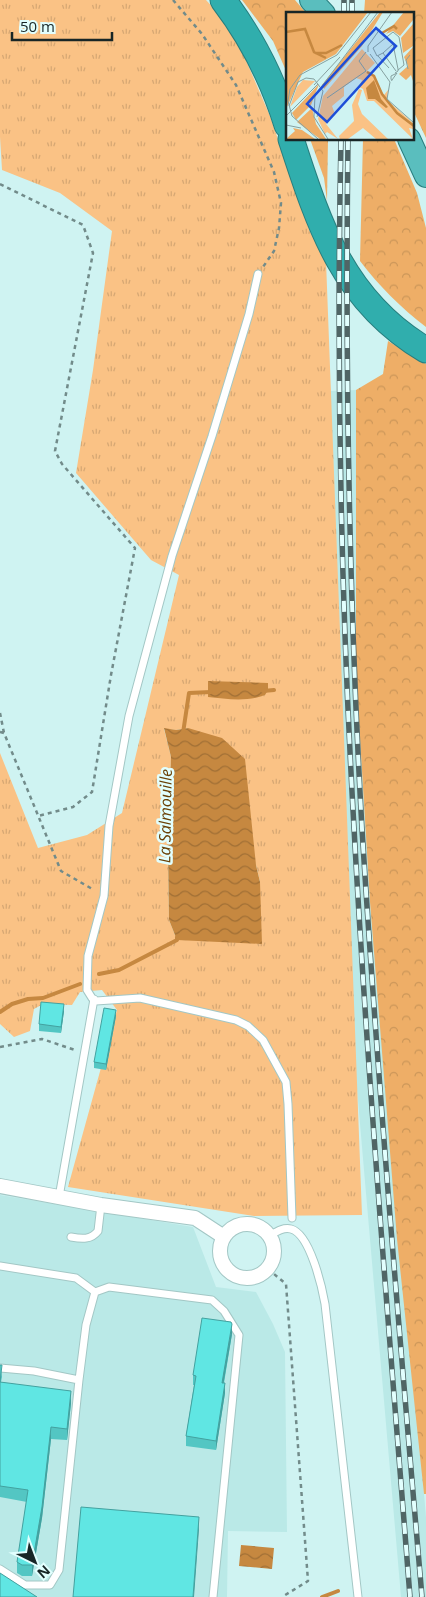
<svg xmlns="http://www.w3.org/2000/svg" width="426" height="1597" viewBox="0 0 426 1597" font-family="'Open Sans',sans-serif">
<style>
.built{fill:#bae9e7}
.grass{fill:url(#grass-tufts);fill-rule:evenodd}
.forest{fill:url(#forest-crowns)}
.water{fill:url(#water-waves)}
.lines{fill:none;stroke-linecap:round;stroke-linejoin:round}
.stream{stroke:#c68840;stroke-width:4}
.service-casing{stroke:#a3c7c5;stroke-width:9}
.minor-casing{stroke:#a3c7c5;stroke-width:16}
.trunk-casing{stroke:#287e7e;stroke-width:24}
.motorway-casing{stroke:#287e7e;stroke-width:27}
.path{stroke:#728b8a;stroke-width:2.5;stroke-dasharray:4 4;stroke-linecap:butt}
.service{stroke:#fff;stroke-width:7}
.minor{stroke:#fff;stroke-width:14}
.trunk{stroke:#5abebe;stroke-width:22}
.motorway{stroke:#30aead;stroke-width:25}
.rail-casing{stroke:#506565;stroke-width:5.5}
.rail{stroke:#e2fffe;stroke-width:4;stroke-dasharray:11;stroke-linecap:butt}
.wall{fill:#53c6c3}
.shaded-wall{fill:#43a19f}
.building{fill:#60e6e3;stroke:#43a19f}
.labels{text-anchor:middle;stroke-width:5;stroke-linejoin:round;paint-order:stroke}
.water-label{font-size:16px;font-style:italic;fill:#6a4005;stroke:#e2fffe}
.inset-river{fill:none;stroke:#c68840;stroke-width:2.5}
.inset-road{fill:none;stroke:#86a1a0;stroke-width:1}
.view{fill:#1d4ed8;fill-opacity:0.15;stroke:#1d4ed8;stroke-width:2.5}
.inset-edge{fill:none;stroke:#182626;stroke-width:2.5}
</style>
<defs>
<pattern id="grass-tufts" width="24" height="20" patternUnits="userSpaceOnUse" patternTransform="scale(1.25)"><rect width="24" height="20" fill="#fac285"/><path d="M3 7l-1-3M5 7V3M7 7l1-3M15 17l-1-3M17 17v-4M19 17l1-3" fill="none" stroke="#d6a773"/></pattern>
<pattern id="forest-crowns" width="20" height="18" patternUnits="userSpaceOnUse" patternTransform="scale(1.25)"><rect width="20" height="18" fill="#eeae67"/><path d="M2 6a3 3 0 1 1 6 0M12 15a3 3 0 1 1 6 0" fill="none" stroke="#cb9659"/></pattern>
<pattern id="water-waves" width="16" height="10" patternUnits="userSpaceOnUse" patternTransform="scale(1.25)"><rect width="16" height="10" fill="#c68840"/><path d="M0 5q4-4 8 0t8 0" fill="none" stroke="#a06f35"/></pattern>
</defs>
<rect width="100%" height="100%" fill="#cff3f2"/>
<path class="built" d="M356 390 398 1187 426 1517V1597H401L340 893 330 391Z
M0 1195 193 1227 216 1287 256 1292 273 1324 285 1352 287 1532 228 1531 227 1597H0Z"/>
<path class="grass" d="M0 0H206L232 28 270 116 310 232 326 261 362 1215 254 1216 68 1187 117 1010 102 990 80 992 72 1005 43 1004 34 1009 30 1031 14 1037 0 1024V753L38 848 87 835 122 813 179 575 151 560 76 473 93 370 112 231 60 193 2 170 0 137ZM188 728 256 865 260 882 177 940 169 920 168 852 171 757 164 729 176 730Z"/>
<path class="forest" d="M242 0H295L307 14H287V73L273 41Z
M365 0H426V138L412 108V14H364Z
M310 139H328L327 201 324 178Z
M363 139H394L417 193 426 228V327C401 308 379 286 360 261Z
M388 341 426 364V1494H424L397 1239 370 902 356 672V390L383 374Z"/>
<path class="water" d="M208 681 268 683V690L265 695C248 702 226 699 208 697Z
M164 728 176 730 188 728 222 738 245 759 256 865 260 882 262 944 177 940 169 920 168 852 171 757Z
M241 1545 274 1548 272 1569 239 1566Z"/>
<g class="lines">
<path class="stream" d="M263 691 274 690
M183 733 189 693 211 692
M99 974 119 970 177 940V937
M0 1012 12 1004 28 999 43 998 80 984
M322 1597 338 1591"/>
<defs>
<path id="service" d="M258 274 249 314 212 436 172 556 129 716 109 826 104 896 88 956 87 990 92 998 96 1001 140 998 236 1020 248 1026 263 1040 286 1082 288 1104 292 1218
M59 1197 94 999
M269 1236C276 1232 283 1227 291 1229 310 1234 322 1287 325 1304L358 1597
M71 1237C82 1239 91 1240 98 1231L101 1205
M0 1266 76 1278 95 1292
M0 1368 34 1371 79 1380 59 1570 50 1585H25L0 1569
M79 1380 86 1325 95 1292 109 1287 212 1300 224 1311 239 1335 213 1597"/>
<path id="minor" d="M0 1186 101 1205 195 1218 224 1237
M220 1251a27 27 0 1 1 54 0a27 27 0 1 1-54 0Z"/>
<path id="trunk" d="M311 0 324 14
M409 139 426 176"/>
<path id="motorway" d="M223 0C252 38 273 80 287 125
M291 139C319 225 343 301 426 350"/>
</defs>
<use href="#service" class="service-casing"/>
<use href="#minor" class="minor-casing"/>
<use href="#trunk" class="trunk-casing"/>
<use href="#motorway" class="motorway-casing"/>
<path class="path" d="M173 0 202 34 236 85 274 172 281 203 279 228 274 251 263 267
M0 184 83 225 93 253 55 451 62 464 135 548 111 675 92 792 73 807 38 816
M0 713 4 733
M0 732 4 733 61 871 94 890
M0 1047 42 1039 75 1050
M268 1269 286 1284 308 1581 282 1597"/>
<use href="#service" class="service"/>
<use href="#minor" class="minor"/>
<use href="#trunk" class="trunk"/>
<use href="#motorway" class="motorway"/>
<defs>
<path id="rail" d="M344 14V0
M352 14V0
M341 139C336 369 341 599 354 828 368 1085 390 1341 410 1597
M348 139C345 369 349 599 362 829 378 1085 400 1341 422 1597"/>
</defs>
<use href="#rail" class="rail-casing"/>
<use href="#rail" class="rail"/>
</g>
<path class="wall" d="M64 1011 61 1033 39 1031V1024Z
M116 1016 106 1070 94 1068V1062Z
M232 1334 224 1383 225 1393 216 1450 186 1446V1436L194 1385H193V1375Z
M0 1365 2 1377 1 1382 71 1403 67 1440 51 1439 42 1518 32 1576H22L17 1573V1562L27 1502 0 1497Z"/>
<path class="shaded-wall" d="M64 1004V1011L61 1033V1027Z
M116 1010V1016L106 1070V1064Z
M232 1324V1334L222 1392V1383Z
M225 1383V1393L216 1450V1441Z
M71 1391V1403L67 1440V1429Z
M51 1427V1439L42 1518 32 1576V1565Z
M199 1517V1529L194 1597H193Z"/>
<path class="building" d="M41 1002 64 1004 61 1027 39 1024Z
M104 1008 116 1010 106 1064 94 1062Z
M202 1318 231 1322 232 1324 222 1383H225L216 1441 186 1436 196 1376 193 1375Z
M0 1365H2L0 1382Z
M0 1382 71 1391 67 1429 51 1427 42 1507 32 1565H22L17 1562 28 1490 0 1486Z
M81 1507 199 1517 193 1597H73Z
M0 1573 37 1597H0Z"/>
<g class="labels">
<g class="water-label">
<text transform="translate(165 816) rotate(-89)" y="6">La Salmouille</text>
</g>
</g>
<g transform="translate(286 12)">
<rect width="128" height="128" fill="#cff3f2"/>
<path d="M76 37 89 51 81 59 85 60 98 83 102 78 101 88 127 111V117L123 116 127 127 88 89H81L77 77 73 75 76 68 70 66 58 75V84L46 94 49 102 40 112 52 127 41 120 39 122 32 107 37 84ZM17 68 29 69 4 95 11 75ZM73 77 76 78 72 92 76 102 102 127H90L77 116 62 127H54L53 124 68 109 66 93Z" fill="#fac285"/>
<path d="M0 0H82L50 42 17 60 0 97ZM94 0H97L76 34 38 77 36 73ZM118 0H127V8L114 24 107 19 100 22ZM127 12V34L117 41 115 26ZM127 35V69L125 63 120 68 113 62 122 54 118 45ZM33 72 25 93 10 108 6 101ZM26 96 30 112 40 127H34L11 110ZM7 116 16 118 29 127H0L9 119Z" fill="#eeae67"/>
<path d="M88 68 95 87 102 95 100 96 89 87H82L80 76Z" fill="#c68840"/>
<path class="inset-river" d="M0 20 19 17 28 40 40 46M96 21 108 14 111 17M29 41H40L56 33M81 60 88 64 96 82 111 101 128 114"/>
<path class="inset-road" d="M82 40V34L106 0M97 41 91 44 87 36 107 20 113 25 118 53 112 58M84 42 104 70 101 87 128 111M92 44 103 56M122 57 120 48 124 43M109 61 112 59V57L107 32 97 41 110 59M106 68 111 61 105 64V67L106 69M28 73 54 45M41 86 80 59 73 49 80 40M3 94 12 70 20 66 28 67 37 79 31 105M0 104 32 72M0 113 15 116M32 127 6 104 2 89 4 77 14 63 51 43 85 0M42 127 28 105 29 83 92 0"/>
<path class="view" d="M90 16 110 34 41 110 21 92Z"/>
<rect width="128" height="128" class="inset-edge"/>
</g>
<g transform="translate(35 1562) rotate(138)" stroke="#e2fffe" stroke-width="4" paint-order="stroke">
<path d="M0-4L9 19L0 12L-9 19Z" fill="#182626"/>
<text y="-8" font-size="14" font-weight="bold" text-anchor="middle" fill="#182626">N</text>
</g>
<path d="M12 32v8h100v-8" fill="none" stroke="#182626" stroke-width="2.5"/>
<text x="20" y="32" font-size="15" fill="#182626" stroke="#e2fffe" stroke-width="4" paint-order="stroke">50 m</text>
</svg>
